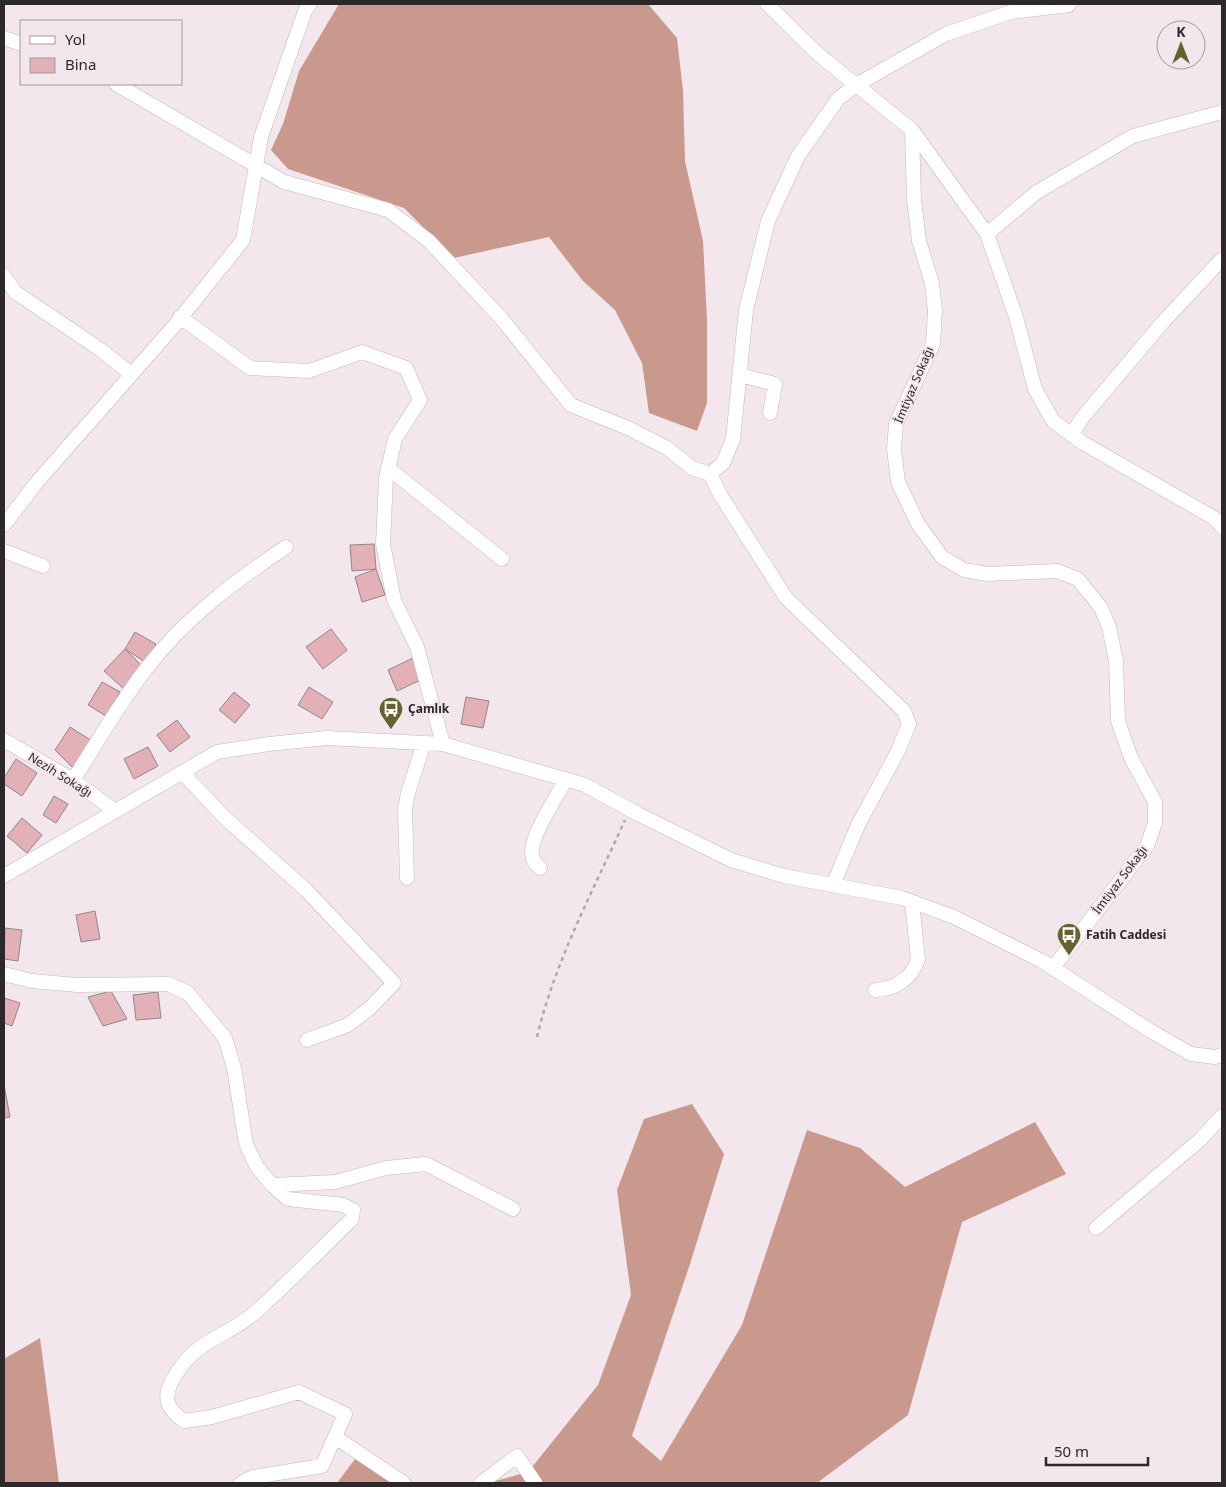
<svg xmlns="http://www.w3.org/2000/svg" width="1226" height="1487" viewBox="0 0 1226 1487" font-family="'Noto Sans',sans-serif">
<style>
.forest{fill:#ca998d}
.building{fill:#e4b0b7;stroke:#938687}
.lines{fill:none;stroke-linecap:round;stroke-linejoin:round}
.minor-casing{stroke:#c4b7be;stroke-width:15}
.path{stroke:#b1a7ac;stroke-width:2.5;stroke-dasharray:4 4;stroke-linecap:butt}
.minor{stroke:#fff;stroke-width:14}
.labels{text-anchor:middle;stroke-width:4;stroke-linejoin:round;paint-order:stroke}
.street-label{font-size:12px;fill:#2d282b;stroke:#f3e6ed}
.poi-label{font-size:12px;font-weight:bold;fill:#2d282b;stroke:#f3e6ed;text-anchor:start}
</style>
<rect width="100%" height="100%" fill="#f3e6ed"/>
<path class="forest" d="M339 4H648L677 38 683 91 685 161 703 241 707 320V403L697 431 649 413 642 363 615 310 583 281 549 237 454 258 404 208 288 169 271 150 283 124 299 71Z
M692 1104 724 1154 690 1264 632 1436 661 1461 742 1325 807 1130 860 1148 905 1187 1035 1122 1066 1174 962 1222 908 1415 817 1483H488L528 1472 598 1385 631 1295 617 1190 644 1119Z
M40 1338 59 1483H4V1359Z
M355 1459 402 1483H337Z"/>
<path class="building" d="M374 544 376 569 352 571 350 545Z
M376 569 385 595 362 602 355 577Z
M331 629 347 650 323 669 306 647Z
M135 632 156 644 145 662 125 649Z
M125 649 145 669 125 690 104 671Z
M413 658 423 679 397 691 388 670Z
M102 682 120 692 106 716 88 705Z
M309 687 333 702 322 719 298 705Z
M234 692 250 705 235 723 219 710Z
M466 697 489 701 483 728 461 724Z
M177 720 190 737 170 752 157 735Z
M70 727 97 744 72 767 55 750Z
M148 747 158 766 134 779 124 759Z
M16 759 37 773 22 796 4 784V778Z
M54 796 68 804 56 823 43 815Z
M22 818 42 835 27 853 7 836Z
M95 911 100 939 81 942 76 915Z
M5 928 22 930 18 961 4 959Z
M111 991 127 1019 103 1026 88 997Z
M158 992 161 1018 136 1020 133 995Z
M4 998 20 1003 12 1026 4 1023Z
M4 1085 10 1117 4 1118Z"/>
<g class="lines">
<defs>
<path id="minor" d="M767 4 819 55 912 130 987 234 1016 317 1035 389 1053 421 1083 443 1214 518 1222 527
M4 38 21 44
M116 84 284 182 388 210 429 241 501 318 571 405 628 428 667 448 692 468 710 474 721 496 786 598 904 711 909 724 898 751 858 825 833 885
M912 130 914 200 919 241 932 283 935 311 933 344 896 424 894 449 898 482 918 524 942 557 964 570 987 574 1057 571 1078 579 1101 608 1109 627 1116 661 1118 721 1131 758 1155 802V823L1147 846 1053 968
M987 234 1037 192 1133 136 1222 112
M4 276 15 292 101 350 131 374
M180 317 250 368 309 371 362 352 406 368 420 400 395 439 386 478 383 544 394 600 417 647 443 744
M740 375 775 384 770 413
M1071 435 1083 417 1163 322 1222 259
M388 468 502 559
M710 474 723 463 733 439 746 310 768 221 798 156 838 99 856 85 946 34 1011 12 1069 5
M4 525 37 482 175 325 243 240 261 137 305 11 310 4
M4 551 43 566
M4 740 73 780 115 811
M182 772 224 817 306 890 394 983 370 1008 348 1025 307 1040
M73 780C97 743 119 704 146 669 184 619 235 581 286 547
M540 868C535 863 533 861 532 854 530 836 557 797 566 779
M4 876 217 752 269 744 327 738 443 744 585 785 638 814 731 860 784 876 902 898 954 917 1042 961 1149 1030 1191 1054 1215 1057 1222 1055
M407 878 405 809 408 793 424 743
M4 974 32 981 77 985 168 984 188 993 225 1038 234 1068 246 1144 257 1167 272 1185 335 1182 386 1168 426 1164 513 1209
M875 990C895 989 912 979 918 959L912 902
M1096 1228 1201 1139 1222 1116
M335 1437 404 1483
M241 1483 253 1477 322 1466 345 1414 299 1392 212 1417 184 1421C170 1411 162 1401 171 1383 195 1336 224 1341 258 1310 290 1281 320 1250 352 1219L353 1210 343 1205 288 1199 272 1185
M481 1483 517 1456 535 1483"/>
</defs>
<use href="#minor" class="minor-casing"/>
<path class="path" d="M537 1037C555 961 593 891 625 820"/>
<use href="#minor" class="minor"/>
</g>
<defs>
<symbol id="bus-pin" viewBox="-11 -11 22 30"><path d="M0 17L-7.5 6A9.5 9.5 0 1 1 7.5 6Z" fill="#66622f" stroke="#f3e6ed"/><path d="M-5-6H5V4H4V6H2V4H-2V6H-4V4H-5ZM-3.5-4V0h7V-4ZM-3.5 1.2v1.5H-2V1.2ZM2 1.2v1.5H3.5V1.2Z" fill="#fff"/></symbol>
</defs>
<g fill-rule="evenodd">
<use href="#bus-pin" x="377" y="695" width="28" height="38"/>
<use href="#bus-pin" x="1055" y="921" width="28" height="38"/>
</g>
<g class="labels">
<g class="street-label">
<text transform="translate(914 385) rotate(-67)" y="4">İmtiyaz Sokağı</text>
<text transform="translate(60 775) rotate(32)" y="4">Nezih Sokağı</text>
<text transform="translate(1120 880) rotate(-53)" y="4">İmtiyaz Sokağı</text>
</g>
<g class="poi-label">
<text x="408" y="713">Çamlık</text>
<text x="1086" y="939">Fatih Caddesi</text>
</g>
</g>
<rect width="1226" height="1487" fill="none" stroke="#2d282b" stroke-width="10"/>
<rect x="20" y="20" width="162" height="65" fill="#f3e6ed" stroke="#a49a9f"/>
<rect x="30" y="36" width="25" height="8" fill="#ffffff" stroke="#a49a9f"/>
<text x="65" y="45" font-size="15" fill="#2d282b">Yol</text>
<rect x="30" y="58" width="25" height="15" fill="#e4b0b7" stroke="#a49a9f"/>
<text x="65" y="70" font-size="15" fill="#2d282b">Bina</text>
<g transform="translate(1181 45)"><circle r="24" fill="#f3e6ed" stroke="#a49a9f"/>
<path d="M0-4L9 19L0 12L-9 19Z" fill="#66622f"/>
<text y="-8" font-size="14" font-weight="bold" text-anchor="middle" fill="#2d282b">K</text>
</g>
<path d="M1046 1457v8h102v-8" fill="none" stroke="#2d282b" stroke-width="2.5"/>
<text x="1054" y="1457" font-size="15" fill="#2d282b" stroke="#f3e6ed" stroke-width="4" paint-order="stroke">50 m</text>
</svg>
